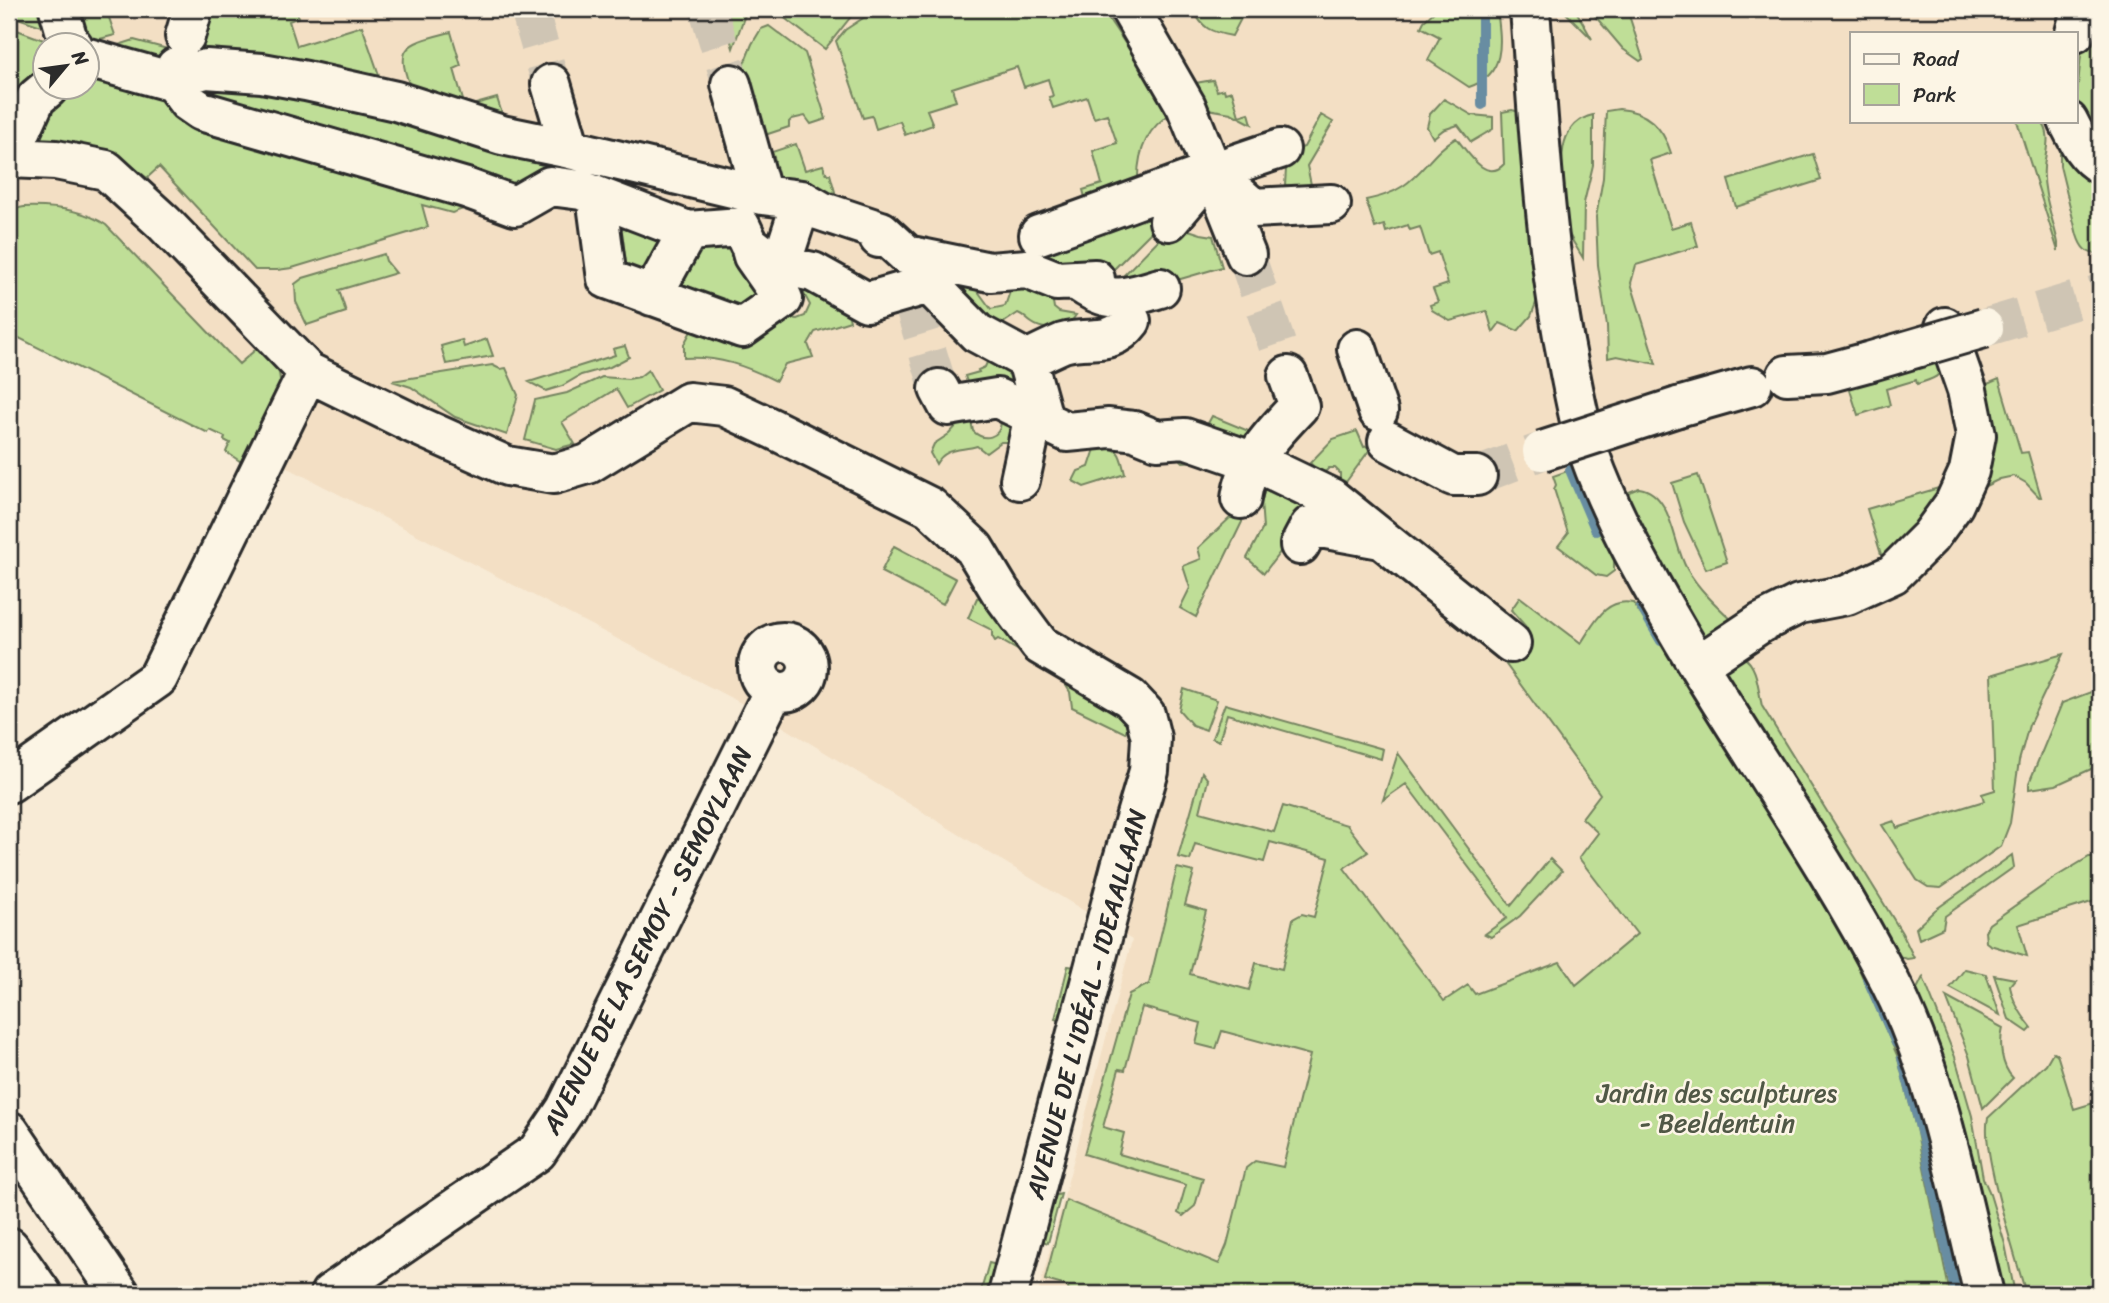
<svg xmlns="http://www.w3.org/2000/svg" width="2109" height="1303" viewBox="0 0 2109 1303" font-family="Sriracha,sans-serif">
<style>
.built{fill:#f3dfc4;fill-rule:evenodd}
.green{fill:#bfde97;stroke:#758461;stroke-width:2}
.lines{fill:none;stroke-linecap:round;stroke-linejoin:round}
.stream{stroke:#688da2;stroke-width:10}
.minor-tunnel{stroke:#cfc5b4;stroke-width:38;stroke-dasharray:38 19;stroke-linecap:butt}
.minor-casing{stroke:#2b2b2b;stroke-width:44}
.major-casing{stroke:#2b2b2b;stroke-width:44}
.minor{stroke:#fcf5e5;stroke-width:38}
.major{stroke:#fcf5e5;stroke-width:38}
.minor-bridge-casing{stroke:#2b2b2b;stroke-width:44;stroke-linecap:butt}
.minor-bridge{stroke:#fcf5e5;stroke-width:38}
.labels{text-anchor:middle;stroke-width:5;stroke-linejoin:round;paint-order:stroke}
.street-label{font-size:26px;fill:#2b2b2b;stroke:#fcf5e5}
.park-label{font-size:26px;fill:#505846;stroke:#fcf5e5}
</style>
<rect width="100%" height="100%" fill="#f8ebd6"/>
<filter id="ink" filterUnits="userSpaceOnUse"><feTurbulence type="fractalNoise" baseFrequency=".0143" numOctaves="2"/><feDisplacementMap in="SourceGraphic" scale="14" xChannelSelector="R" yChannelSelector="G"/><feConvolveMatrix kernelMatrix="1 2 1 2 8 2 1 2 1" color-interpolation-filters="sRGB"/></filter>
<g filter="url(#ink)">
<path class="built" d="M9 9H2100V1294H1038L1132 940 764 715 9 323ZM1852 33H2076V121H1852ZM46 46H88V88H46Z"/>
<path class="green" d="M17 9H52L59 32 9 15V11Z
M67 9H106L115 35 88 42Z
M210 9H295L299 17 289 21 297 46 362 26 379 75V84L191 66 194 21Z
M721 9H747L733 48Z
M773 9H857L825 49Z
M877 9H1102L1172 113C1146 128 1137 154 1138 183L1088 208 1083 190 1102 184 1093 151 1117 143 1107 114 1094 118 1087 97 1053 108 1049 97 1053 96 1048 79 1024 87 1017 67 952 88 956 101 927 110 933 125 905 135 900 121 876 129 872 116 863 118 836 41 845 30Z
M1193 9H1246L1232 36C1211 32 1202 29 1193 9Z
M1437 9H1497C1501 40 1507 75 1469 87L1428 60 1440 37 1421 27 1424 21Z
M1562 9H1575L1592 39Z
M1589 9H1627L1643 59 1640 61 1623 49Z
M2094 9H2100V80L2098 87 2100 146 2076 105 2083 35Z
M769 26 805 53 826 119 811 124 805 116 792 119 789 122V127L768 134 754 145 737 81 752 44 761 29Z
M9 27 57 45 46 46 45 71 9 134Z
M451 32 461 66 454 69 465 107 497 98 504 120 413 94C393 45 405 44 451 32Z
M134 40 175 51 172 62 100 51Z
M91 76 485 201 452 213 422 205 428 227 292 268 277 270H255L159 167 147 178C105 142 78 145 27 148L63 88H88V77Z
M1213 80 1217 91 1224 89 1225 93 1232 91 1239 116 1249 113 1252 124 1231 113 1208 109 1190 84Z
M279 83 570 164 577 173 516 196 192 91 194 84Z
M1444 99 1472 115 1493 117V129L1471 142 1458 125 1443 130 1433 138 1427 127 1430 114Z
M1619 109C1647 111 1663 127 1671 153L1650 160 1671 228 1691 222 1698 246 1636 265 1631 283 1656 364 1617 356 1608 358 1607 326 1598 265 1596 217 1603 178 1606 111Z
M1512 110 1520 112 1539 295 1531 316 1518 331 1500 323 1493 332 1487 311 1450 321 1432 310 1430 305 1438 302 1433 289 1448 284 1438 252 1429 255 1420 227 1410 230 1408 225 1386 232 1384 225 1375 228 1366 200C1379 197 1391 194 1403 186 1423 173 1434 150 1456 138 1467 151 1486 184 1504 164L1502 112Z
M1321 115 1333 122 1307 166 1312 189 1285 185 1286 169 1283 155 1304 147Z
M1593 115V165L1584 203 1583 258C1575 245 1567 234 1563 219 1561 209 1562 197 1562 187 1561 158 1559 123 1593 115Z
M2017 121H2041C2053 135 2045 151 2044 168 2042 192 2053 219 2058 243V251Z
M796 144 805 170 823 165 827 174H830L835 192 824 195 773 188 772 162 775 160 772 152Z
M2066 145 2100 182V254C2086 254 2081 248 2077 235L2060 166V149Z
M1813 154 1821 180 1736 207 1728 180Z
M1159 206 1166 217 1115 268 1088 275 1057 274 1031 249Z
M24 207C52 206 82 209 106 225L239 364 262 344C267 351 273 359 277 367 290 398 260 438 246 465L226 452 230 443 224 440 225 437 210 430 208 433 9 333V210Z
M614 223 656 239 664 269 625 281Z
M1173 225 1201 234 1213 236 1222 267 1177 280 1175 276 1125 291 1118 281Z
M733 242 759 273 755 313 661 286 692 250Z
M384 254 386 261 396 273 339 290 346 312 307 325 296 302 295 284 303 278Z
M948 275 977 290 991 309 1005 306 1012 286 1017 280 1052 296 1054 308 1059 312 1076 315 1068 326C1055 328 1043 331 1032 323 1026 319 1024 315 1018 313L1000 325 985 328Z
M816 285 847 310 850 321 815 332 808 344 813 357 785 364 776 381C746 366 719 356 684 358V344L690 333V329L728 337 731 347 736 342 761 339 762 335 788 318 797 319 805 316 810 305 804 294 805 291Z
M487 339 493 356 446 364 441 346 462 340 464 347Z
M625 346 629 357 610 367 581 375 562 386 546 391 529 382 615 355 613 349Z
M1941 356C1944 378 1935 378 1917 384L1916 380 1886 389 1890 405 1858 415 1849 387Z
M989 358 1012 367 1020 387 968 385 965 376 979 372 978 370 985 367Z
M492 365 500 369 506 368 518 395 507 435 455 417 411 387 392 381Z
M648 370 659 390 627 408 616 389 562 422 575 444 556 449 525 440 535 400 567 393 602 377 628 379 639 377Z
M1999 379 2021 453 2028 452 2041 497H2039L2026 483 2014 476 2000 479 1971 493 1985 385Z
M1212 416 1268 439 1275 448 1206 427Z
M971 421 973 431C984 442 1000 438 1001 422L1012 426 1009 442H1001L986 453 977 446C960 451 946 447 936 464L930 453 934 444 949 434 960 422Z
M1357 431 1364 447 1373 445 1346 482 1340 479V473L1335 468H1329L1325 472 1315 468 1310 463 1333 439Z
M1099 446C1121 448 1120 454 1125 474L1084 487 1073 481 1078 471 1089 467 1095 449Z
M1179 452 1331 515 1304 528 1291 521 1285 531 1293 535 1264 573 1247 558 1263 528 1261 501 1264 493 1199 461 1183 462 1179 458Z
M1573 469 1600 533 1614 560V571L1606 577 1596 575 1558 546 1568 533 1554 489 1556 485 1553 476Z
M1698 475 1727 562 1706 569 1684 522 1672 483Z
M1942 487H1949L1884 564 1867 509Z
M1639 488C1673 493 1673 546 1687 569 1700 591 1717 606 1735 623L1706 641 1668 579 1627 504 1629 492Z
M1234 514 1242 516V522L1196 617 1180 608 1190 588 1183 566 1201 559 1198 548Z
M894 546 956 579 943 604 881 572Z
M982 597 1006 634 1026 655 998 639 995 641 992 636V630L968 618 977 598Z
M1520 597 1581 643C1594 624 1605 597 1633 603L1671 659 1695 699 1699 700 1819 894 1859 969 1897 1055 1916 1128 1950 1294H1076L1075 1292 1071 1294 1067 1286 1045 1280 1066 1200 1219 1264 1227 1245 1246 1168 1255 1161 1283 1167 1310 1055 1222 1031 1216 1049 1196 1044 1201 1023 1142 1007 1125 1070 1119 1069 1103 1127 1124 1133 1119 1154 1203 1178 1195 1206 1183 1216 1178 1213 1186 1185 1084 1154 1129 994 1149 984 1177 868 1194 872 1185 905 1206 911 1190 974 1249 990 1256 963 1282 969 1293 919 1302 914 1314 917 1329 858 1270 842 1264 862 1195 844 1190 860 1178 857 1202 772 1208 780 1200 812 1274 832 1283 806 1347 825 1368 852 1344 868 1444 1001 1468 985 1475 994 1560 962 1576 985 1637 934 1579 858 1598 833 1582 818 1600 794 1499 655 1527 628 1511 610Z
M2063 654 2029 725 2019 761 2010 823 2001 846 1941 888 1928 887 1917 880 1882 825 1894 821 1897 828 1984 801 1982 794 1995 790 1991 675Z
M1743 657C1758 665 1758 690 1762 706L1902 933 1914 958 1907 959 1896 955 1719 666Z
M1067 681 1119 702 1129 724 1125 733 1072 707 1070 692 1065 684Z
M1184 689 1217 700 1206 730 1192 725 1179 710Z
M2096 690 2100 705V765L2056 785 2029 789V783L2062 703Z
M1225 704 1383 749 1381 759 1227 714 1219 741 1212 738Z
M1398 753 1511 906 1550 859 1562 871 1520 916 1491 937 1485 934 1507 918 1406 784 1383 800Z
M2012 855 2014 867 1945 916 1943 928 1919 939 1916 928 1935 910Z
M2089 857H2100V882L2094 884 2098 900 2018 925 2027 956 1990 945 1986 942 1985 931 1989 924 2054 878Z
M1068 966 1077 967 1062 1021 1055 1019Z
M1965 969 1986 974 2000 1015 1950 988Z
M1994 975 2015 979 2010 985C2012 1001 2022 1016 2032 1028L2028 1032 2009 1019Z
M1923 977 1955 1057 1972 1116 1983 1178 1989 1191 2005 1244 2015 1294H2002L1915 993Z
M1946 997 2003 1028C1999 1044 2001 1066 2013 1078L1983 1108 1969 1056Z
M2053 1052 2057 1054 2074 1109 2100 1101V1294H2026C2016 1258 1980 1148 1988 1118L2046 1064Z
M1061 1194 1048 1243 1036 1239 1053 1196Z
M989 1263 997 1265 989 1294H980Z"/>
<g class="lines">
<path class="stream" d="M1482 105V9
M1570 470 1596 531
M1641 607 1661 641
M1867 978 1896 1043
M1902 1058 1924 1143 1956 1294"/>
<path class="minor-tunnel" d="M529 9 551 84
M708 9 731 84
M1246 255 1288 376
M911 298 939 389
M1984 328 2100 293
M1477 476 1542 451"/>
<defs>
<path id="minor" d="M59 9 68 40 73 46
M1130 9 1186 106 1246 255
M1530 9C1539 129 1545 250 1569 368 1575 398 1580 428 1590 456 1613 520 1650 584 1684 642 1752 756 1829 864 1890 982 1939 1078 1958 1190 1984 1294
M2075 33 2081 9
M185 36 193 9
M88 58 173 82 190 73 206 69 262 73 306 81 396 101 502 135 570 149 762 195 802 200 821 211 881 231 879 238
M176 67 173 82 188 102 201 111 466 188 515 206 550 186 581 190 688 231 741 227 749 244 775 264 813 272 867 302 929 284 977 333 1027 360 1043 418
M551 84 570 149
M731 84 762 195
M2068 121C2076 136 2084 156 2100 164
M9 158 56 160 106 170 164 223 308 372 416 425 507 466 554 474 588 464 689 402 724 406 773 429 930 507 974 548 1000 591 1040 645 1130 698 1145 714 1151 738 1149 771 1121 866 1008 1294
M9 158 36 98 48 88
M1216 175 1253 208 1331 204
M596 196 607 279 742 328 783 299 753 256 751 249
M1169 221 1209 174
M881 231 907 255 990 272 1027 269 1057 281 1095 279
M1039 235C1120 207 1199 175 1280 149
M787 246 802 200
M1076 280C1108 305 1123 299 1160 288
M652 296 688 231
M1357 349 1378 411
M1027 360C1039 354 1051 348 1063 343 1090 335 1111 348 1131 321
M1787 375 1827 373 1868 362
M939 389 948 406 997 398 1067 432 1109 428 1135 431 1157 440 1185 438 1260 464 1331 498 1511 643
M1678 407 1752 386
M1388 441 1453 476H1477
M1020 480 1034 415
M1241 499C1245 462 1274 432 1299 406L1288 376
M1300 545 1310 526 1381 539
M758 667a25 25 0 1 1 50 0a25 25 0 1 1-50 0Z
M1698 665 1761 623 1799 604 1847 595 1893 574 1930 537 1954 504 1969 471 1976 435 1967 390 1945 327
M9 783 158 678 308 372
M330 1294 537 1152 566 1109 774 690"/>
<path id="major" d="M9 1131 120 1294
M9 1247 42 1294"/>
</defs>
<use href="#minor" class="minor-casing"/>
<use href="#major" class="major-casing"/>
<use href="#minor" class="minor"/>
<use href="#major" class="major"/>
<defs>
<path id="minor-bridge" d="M1868 362 1984 328
M1542 451 1678 407"/>
</defs>
<use href="#minor-bridge" class="minor-bridge-casing"/>
<use href="#minor-bridge" class="minor-bridge"/>
</g>
</g>
<g class="labels">
<g class="street-label">
<text transform="translate(647 940) rotate(-63)" y="9">AVENUE DE LA SEMOY - SEMOYLAAN</text>
<text transform="translate(1086 1004) rotate(-75)" y="9">AVENUE DE L'IDÉAL - IDEAALLAAN</text>
</g>
<g class="park-label">
<text x="1717" y="1102">Jardin des sculptures<tspan x="1717" dy="30">- Beeldentuin</tspan></text>
</g>
</g>
<rect width="2109" height="1303" fill="none" stroke="#fcf5e5" stroke-width="35"/>
<rect x="18" y="18" width="2074" height="1268" fill="none" stroke="#2b2b2b" stroke-width="2.5" filter="url(#ink)"/>
<rect x="1850" y="32" width="228" height="91" fill="#fcf5e5" stroke="#a8a49b" stroke-width="2"/>
<rect x="1864" y="54" width="35" height="10" fill="#fcf5e5" stroke="#a8a49b" stroke-width="2"/>
<text x="1913" y="66" font-size="21" fill="#2b2b2b">Road</text>
<rect x="1864" y="84" width="35" height="21" fill="#bfde97" stroke="#a8a49b" stroke-width="2"/>
<text x="1913" y="102" font-size="21" fill="#2b2b2b">Park</text>
<g transform="translate(66 66) rotate(61)"><circle r="33" fill="#fcf5e5" stroke="#a8a49b" stroke-width="2"/>
<path d="M0-5L12 26L0 18L-12 26Z" fill="#2b2b2b"/>
<text y="-10" font-size="19" font-weight="bold" text-anchor="middle" fill="#2b2b2b">N</text>
</g>
</svg>
